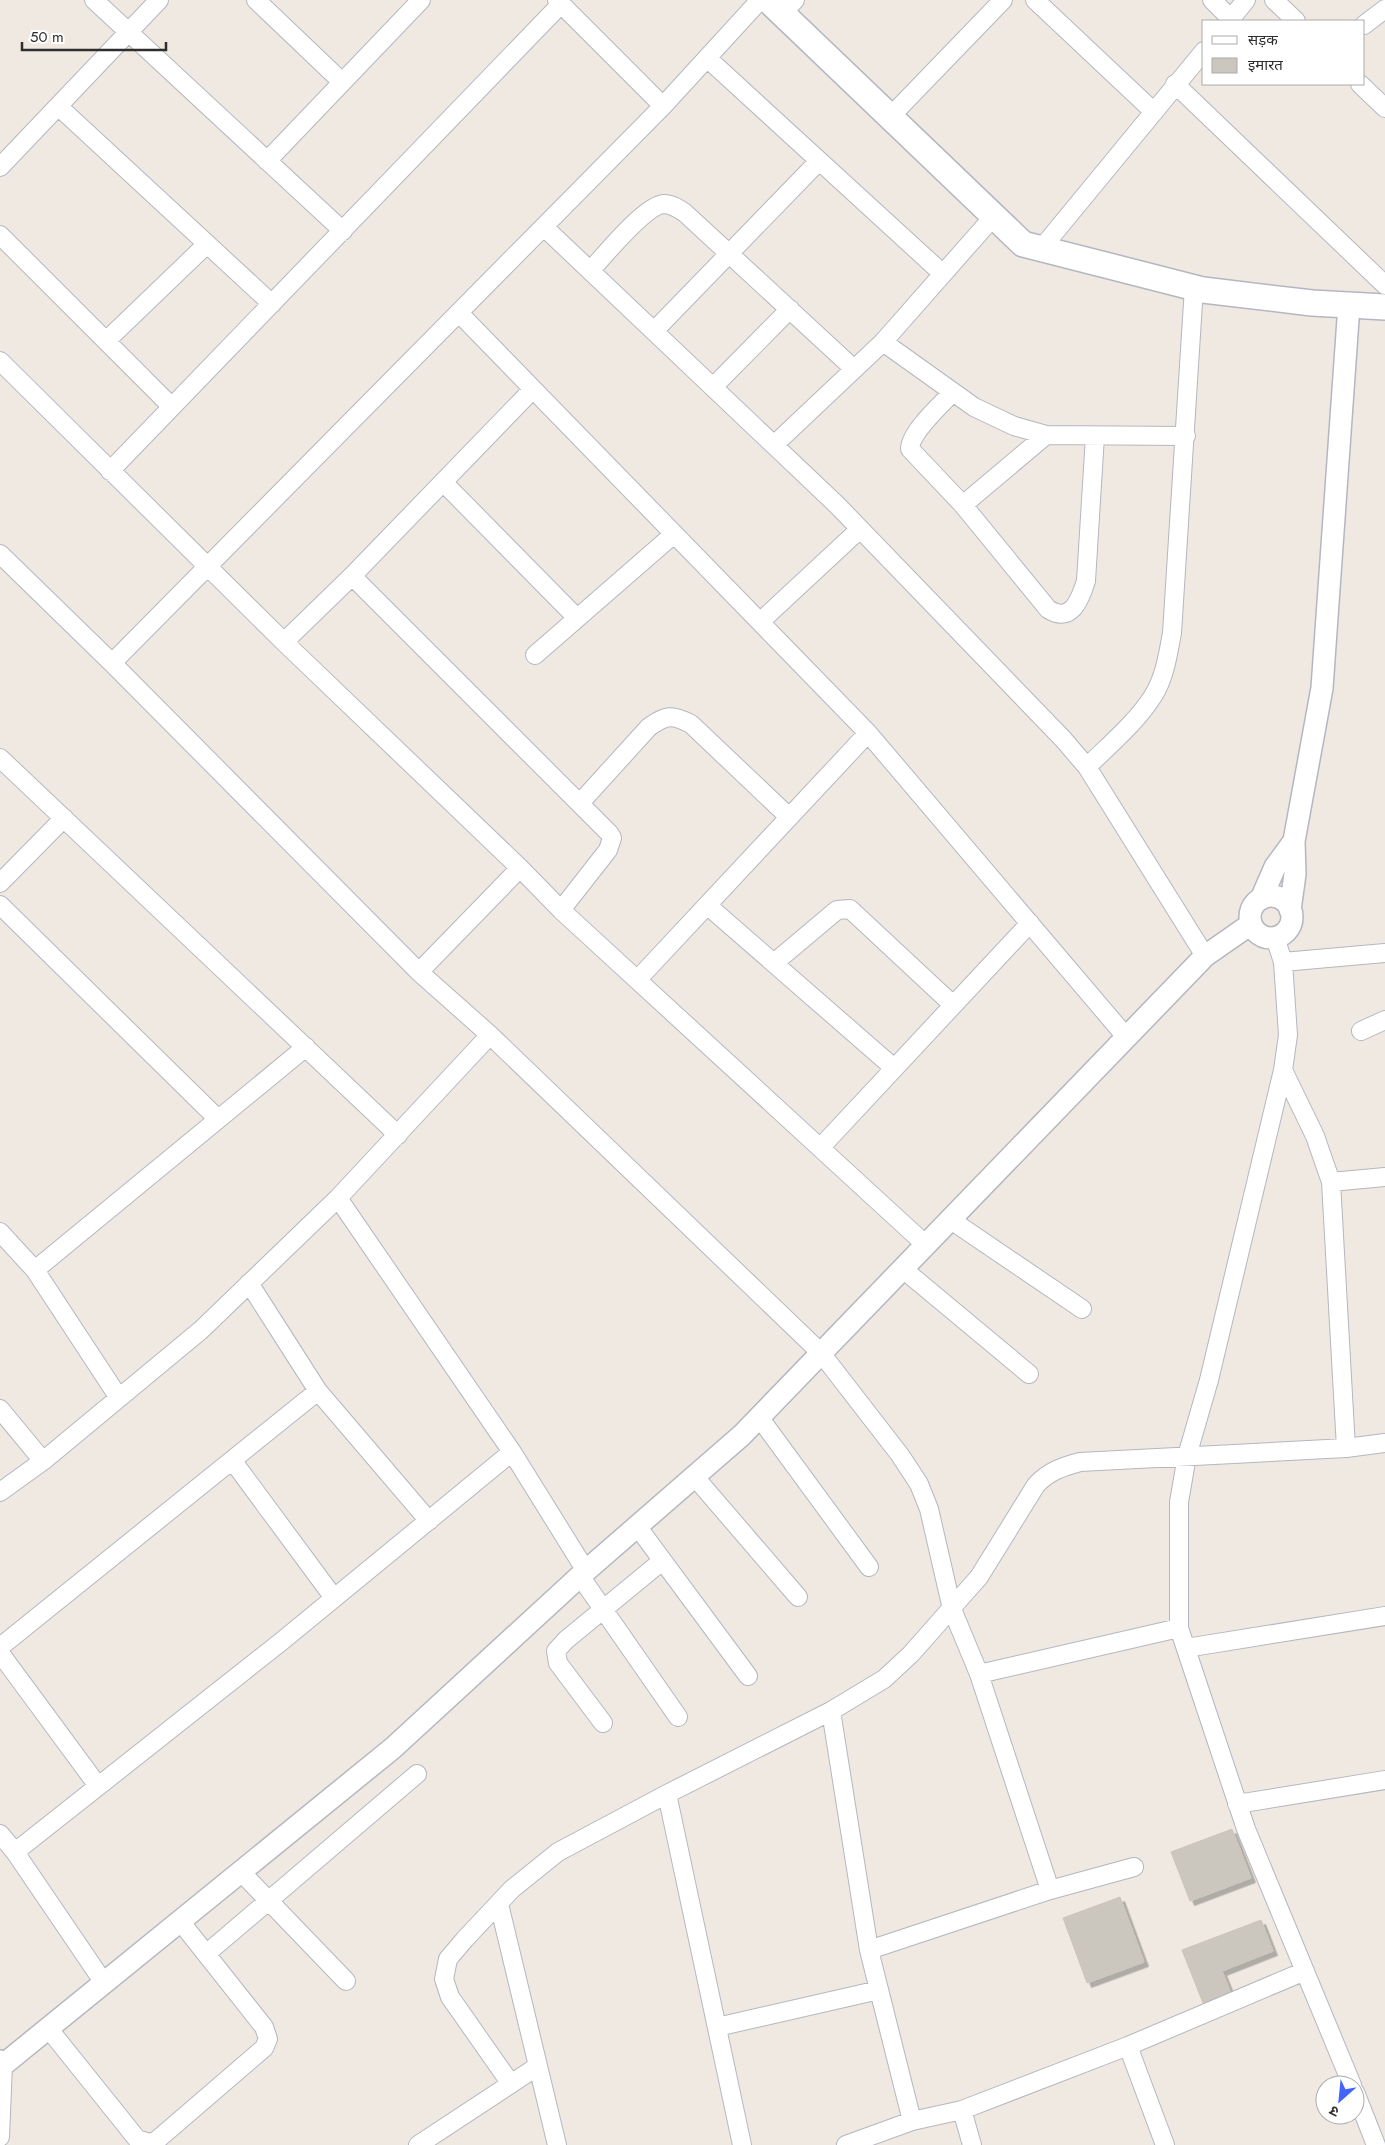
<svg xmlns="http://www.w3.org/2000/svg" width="1385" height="2145" viewBox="0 0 1385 2145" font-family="Jost,'Noto Sans Devanagari',sans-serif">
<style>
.building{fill:#cbc7bf;stroke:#cbc5ba;filter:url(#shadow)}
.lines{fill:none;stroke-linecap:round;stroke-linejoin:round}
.minor-casing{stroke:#b4b7c1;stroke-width:20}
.tertiary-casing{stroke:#b4b7c1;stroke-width:24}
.secondary-casing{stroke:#b4b7c1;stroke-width:28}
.minor{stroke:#fff;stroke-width:18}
.tertiary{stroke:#fff;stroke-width:21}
.secondary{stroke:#fff;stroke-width:25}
</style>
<defs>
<filter id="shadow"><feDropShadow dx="4.5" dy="4.5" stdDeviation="0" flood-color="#0004"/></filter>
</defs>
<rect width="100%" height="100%" fill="#efe9e1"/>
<path class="building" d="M1232 1829 1251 1878 1190 1901 1171 1852Z
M1120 1897 1144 1962 1087 1983 1063 1918Z
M1261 1920 1273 1951 1222 1971 1230 1991 1203 2003 1182 1950Z"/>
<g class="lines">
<defs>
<path id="minor" d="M94 0 343 231
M256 0 342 82
M1035 0 1154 112
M1212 0 1231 19
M1274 0 1296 21
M782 14 795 0
M1229 21 1246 0
M1364 25 1385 9
M707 58 943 274
M1175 84 1385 285
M1360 84 1385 108
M58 106 272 304
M663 106 760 0
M890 117 1003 0
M267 161 421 0
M0 167 159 0
M544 227 837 505 1063 739 1087 767 1205 956
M0 235 172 407
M1041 249 1204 51
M590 271C604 256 645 205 664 204 672 204 679 209 685 213L854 369
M459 313 868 733 1127 1038
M654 331 819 161
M106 341 207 244
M883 342 974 407 1014 426 1046 435 1186 436
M0 361 284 642 520 868 561 910 926 1245
M713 387 790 309
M953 392C941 405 910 432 910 449L963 505 1048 609C1071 624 1080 600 1086 581L1095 436
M774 445 883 342 994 216
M110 471 561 4
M443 482 577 618
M963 505 1046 435
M0 554 112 663 419 972 490 1035 821 1353 900 1455 919 1484 929 1509 952 1609 979 1674 1050 1890
M352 576 609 833 612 838 608 850 561 910
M760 622 860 529
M284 642 352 576 533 389
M535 655 674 534
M112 663 663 106 557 0
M0 758 398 1135
M1087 767C1109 745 1136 723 1153 696 1165 677 1168 654 1172 633L1194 287
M580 803 649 727C666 715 672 714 691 724L789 817
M0 883 64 818
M0 905 218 1119
M707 905 894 1068
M1275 937 1283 962 1288 1035 1283 1070 1209 1380 1187 1456 1179 1502V1628L1246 1829 1352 2085
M1283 962 1385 953
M774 963 837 910 850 909 953 1005
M419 972 520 868
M638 979 868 733
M1361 1031 1385 1020
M1283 1070 1315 1136 1331 1182 1346 1448
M820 1148 1030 923
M1331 1182 1385 1177
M338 1198 512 1452 586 1571
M951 1220 1082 1309
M0 1232 35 1270 119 1398
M903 1269 1029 1374
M35 1270 306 1047
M249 1283 318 1391 429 1521
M0 1409 43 1461
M759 1417 869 1567
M232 1460 334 1598
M694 1476 798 1597
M0 1492 43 1461 201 1330 338 1198 490 1035
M637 1526 748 1676
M580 1576 678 1717
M0 1647 318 1391
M1186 1648 1385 1616
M0 1653 98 1786
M979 1674 1179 1628
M831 1711 869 1950 912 2121
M603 1723 558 1663 556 1651 566 1640 662 1561
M667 1794 742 2145
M1237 1804 1385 1780
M0 1834 15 1852 104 1983
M15 1852 282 1641 512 1452
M241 1872 346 1981
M499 1904 557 2145
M869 1950 1050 1890 1134 1867
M206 1954 417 1774
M717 2027 879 1990
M48 2028 137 2139 150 2143 157 2140 264 2048 268 2039 264 2027 180 1921
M1128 2046 1165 2145
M511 2084 450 1997 444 1979 448 1959 465 1939 512 1889 558 1852 667 1794 831 1711 884 1679 911 1654 979 1577 1036 1485C1049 1471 1062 1467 1080 1462L1346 1448 1385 1443
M1355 2092 1376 2145
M962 2110 972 2145
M0 2137 3 2065
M418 2145 538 2066
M846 2145 912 2121 962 2110 1128 2046 1305 1971"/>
<path id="tertiary" d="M1250 917a21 21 0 1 1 42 0a21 21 0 1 1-42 0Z
M1261 899 1275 867 1294 841
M1290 910 1295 874 1294 841 1322 688 1349 305
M0 2061 3 2065 393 1748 580 1576 742 1435 1205 956 1251 924"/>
<path id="secondary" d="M768 0 1023 244 1203 290 1312 303 1385 307"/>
</defs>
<use href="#minor" class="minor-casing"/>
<use href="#tertiary" class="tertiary-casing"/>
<use href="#secondary" class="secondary-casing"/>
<use href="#minor" class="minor"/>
<use href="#tertiary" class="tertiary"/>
<use href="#secondary" class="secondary"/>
</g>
<rect x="1202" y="20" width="162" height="65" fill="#ffffff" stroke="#ababab"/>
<rect x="1212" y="36" width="25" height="8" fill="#ffffff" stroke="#ababab"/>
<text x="1248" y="45" font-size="15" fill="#2e2e2e">सड़क</text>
<rect x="1212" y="58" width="25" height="15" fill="#cbc7bf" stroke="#ababab"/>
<text x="1248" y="70" font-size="15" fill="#2e2e2e">इमारत</text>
<g transform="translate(1340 2100) rotate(207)"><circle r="24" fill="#ffffff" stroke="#ababab"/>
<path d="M0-4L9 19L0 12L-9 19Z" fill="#4264fb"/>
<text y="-8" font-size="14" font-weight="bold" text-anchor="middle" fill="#2e2e2e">उ</text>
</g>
<path d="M22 42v8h144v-8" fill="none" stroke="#2e2e2e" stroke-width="2.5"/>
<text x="30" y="42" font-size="15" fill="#2e2e2e" stroke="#ffffff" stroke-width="4" paint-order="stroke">50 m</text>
</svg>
